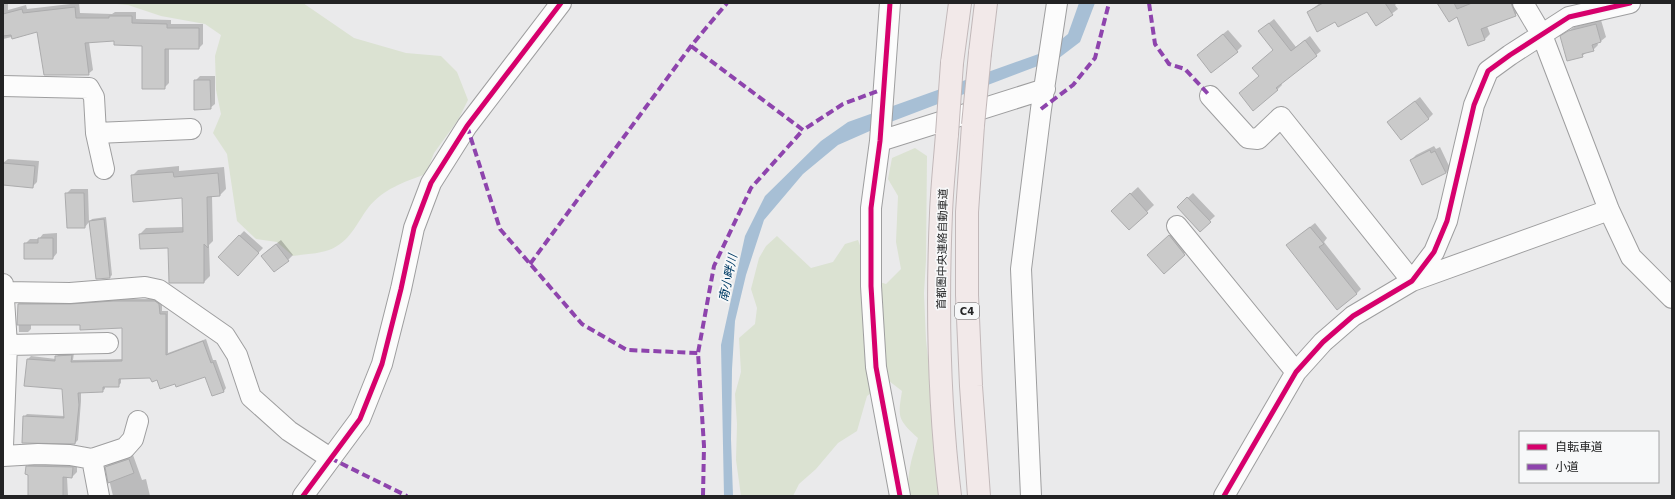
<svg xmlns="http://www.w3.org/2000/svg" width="1675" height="499" viewBox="0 0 1675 499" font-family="'DejaVu Sans','Noto Sans JP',sans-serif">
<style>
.green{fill:#dbe2d2}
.water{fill:#a7bfd5}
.shadow{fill:#0003}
.building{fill:#cacaca;stroke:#acacad}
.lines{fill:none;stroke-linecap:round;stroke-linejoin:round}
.minor-casing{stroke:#9e9e9f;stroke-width:22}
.highway-casing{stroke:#c2b8b9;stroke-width:24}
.minor{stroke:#fcfcfc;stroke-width:20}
.highway{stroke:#f2e9e9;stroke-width:22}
.highway-bridge-casing{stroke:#c2b8b9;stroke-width:24;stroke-linecap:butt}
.highway-bridge{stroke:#f2e9e9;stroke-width:22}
.quiet{stroke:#8e44ad;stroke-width:4;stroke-dasharray:8 4;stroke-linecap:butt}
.cycleway-casing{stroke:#f7f8f9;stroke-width:8}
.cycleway{stroke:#d6006c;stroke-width:5}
.labels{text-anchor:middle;stroke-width:3.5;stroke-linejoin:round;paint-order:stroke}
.shield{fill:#f7f8f9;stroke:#636364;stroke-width:1}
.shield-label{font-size:10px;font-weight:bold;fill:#232324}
.street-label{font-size:11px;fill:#232324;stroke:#f7f8f9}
.water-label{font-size:12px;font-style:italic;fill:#013c65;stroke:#f7f8f9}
</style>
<rect width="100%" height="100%" fill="#eaeaeb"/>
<path class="green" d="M106 3H303L354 38 406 53 441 56 457 72 468 100 458 120 434 153 426 174C404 182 383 189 368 208 356 224 350 242 329 250 318 254 304 254 293 256L277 242 256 239 237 221 227 154 213 133 221 114 216 90 215 56 221 35 205 24 161 16 128 5Z
M915 148 927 156 926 260 924 293 926 340 943 496H909C906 476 912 457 918 438 897 419 898 417 902 391L889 381 867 396 857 431 838 443 816 469 799 484 793 496H741L736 460 737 424 735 394 741 372 739 338 755 324 757 308 751 289 759 258 766 246 777 236 811 268 833 262 845 244 858 240 864 256 863 277 886 284 901 269 896 242 898 196 888 179 892 158Z"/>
<path class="water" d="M1079 3H1095L1080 42 1059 58 888 123 838 145 803 174 764 220 746 275 735 321 732 369 731 439 733 496H724L721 345 745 236 765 196 821 141 848 122 1047 51 1068 34Z"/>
<path class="shadow" d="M3 3H8V10L26 5 27 9 79 3 80 13 112 14 115 12H136V19L171 20V24H203V44L199 48H169V83L164 88 143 45 115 40 89 42 93 70 88 74 38 31 3 39Z
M1320 3H1397L1395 5 1398 9 1377 25 1367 11 1336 21 1308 12Z
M1438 3H1518L1521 10 1515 15 1487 26 1490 34 1485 39 1458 16Z
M1274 19 1296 47 1310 36 1321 51 1281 83 1282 85 1278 89 1253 109 1260 76 1274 50 1264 27Z
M1601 20 1606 37 1601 41 1597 42 1598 45 1593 50 1587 52 1582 56 1561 37 1574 27Z
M1228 30 1242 46 1237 51 1203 50Z
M200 76H215V104L210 108 195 81Z
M1420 97 1433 114 1428 119 1388 122Z
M1434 146 1436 149 1440 147 1450 168 1446 173 1411 160 1416 155Z
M8 159 39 161 37 182 32 187 3 184V163Z
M179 166V171L224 167 226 189 220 195 212 196 213 241 209 245 210 276 204 282 169 247 141 248 140 234 146 228 184 227 183 197 132 176 138 170Z
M1138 187 1154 205 1129 229 1119 204Z
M71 189H88L89 222 85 227 66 194Z
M1193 193 1215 216 1200 230 1178 207Z
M106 217 112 275 110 277 90 221 92 219Z
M1315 223 1327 238 1324 242 1361 289 1356 294 1292 241Z
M244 231 263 248 242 270 219 257Z
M1174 231 1189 249 1164 272 1153 250Z
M57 233V253L53 258 25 244 30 239H39L43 234Z
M281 240 293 255 288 260 267 251Z
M116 299H158L162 301V311H168V353L206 339 213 360H216L226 388 224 391 206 376 176 383 151 377 121 378V383L118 386H105V389L102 391 81 392V401L78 440 75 443 24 417 27 414 64 416 63 388 25 385 28 359 31 356 56 359 59 353H74L73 360 123 359V327L81 324H31V329L28 332H19L18 304 21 301Z
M133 455 142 480 146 479 150 496H113L106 467 110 463Z
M31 462 77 463V472L72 477H67L68 496H29V474L27 467Z"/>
<path class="building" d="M1323 3H1385L1393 15 1376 26 1367 12 1338 27 1335 22 1317 32 1307 12Z
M1437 3H1454L1457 9 1472 3H1511L1516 16 1481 29 1485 40 1468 46 1457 17 1449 22Z
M75 7 76 18H109V16H132V23L167 24V28H199V49H165V89H142V46L114 45V41L85 43 89 75H44L37 32 12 39 11 35 3 36V14L22 9 23 13Z
M1269 23 1291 51 1305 40 1317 56 1276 88 1278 90 1253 111 1239 93 1259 76 1252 68 1273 50 1258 31Z
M1596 24 1601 42 1592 45 1594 51 1582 54 1583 57 1567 61 1560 36 1568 31Z
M1223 34 1238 52 1211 73 1197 55Z
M194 80H210L211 109 194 110Z
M1415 101 1429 119 1401 140 1387 122Z
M1430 150 1431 153 1435 151 1446 173 1422 185 1410 160Z
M3 163 35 166 33 188 3 185Z
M173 172 174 177 218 173 220 196 207 197 208 248 204 244V283H169L168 248 140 249 139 234 183 232 182 198 133 202 131 175Z
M65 193H84L85 228H67Z
M1130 193 1148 213 1129 230 1111 211Z
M1187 197 1211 222 1200 232 1177 207Z
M104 219 110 278 96 279 89 221Z
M1310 227 1324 244 1319 247 1357 294 1337 310 1286 245Z
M239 235 259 253 238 276 218 257Z
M1169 235 1185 255 1164 274 1147 255Z
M38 238H53V259H24V243H38Z
M276 244 289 261 274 272 261 256Z
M113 301H155L159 304 160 314H166V355L203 341 211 363 213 362 224 392 212 396 205 377 176 387 175 384 160 389 157 380 152 382 150 378 119 379V387H103V392L78 393 79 405 75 444 22 443 23 416 64 418 62 389 24 386 27 359 55 361V356L72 355 71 362 122 361V328L80 330V325H17L18 304H70Z
M129 459 134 473 108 483 105 467Z
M26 466 73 467 72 478 63 477V496H28V475L25 474Z"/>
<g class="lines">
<defs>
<path id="minor" d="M890 3 880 141 871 208V286L876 367 900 496
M1523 3 1542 35 1609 210 1631 257 1672 298
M3 86 89 88 94 97 96 133 104 169
M1210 96 1248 138 1258 139 1281 117 1412 281 1609 210
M96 133 191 129
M880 141 1045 89
M1177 226 1296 372
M3 284 7 345 3 446
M4 292 70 293 145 287 159 290 225 336 237 355 251 397 289 431 330 458
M7 345 108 343
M3 456 38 454 70 455 92 459 125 448 133 439 138 421
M92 459 99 496
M303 496 360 419 382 364 401 289 414 228 431 183 467 126 561 3
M1031 496 1021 269 1041 109 1057 3
M1224 496 1296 372 1323 342 1353 316 1412 281 1434 252 1447 221 1474 105 1488 71 1510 55 1569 17 1630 3"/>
<path id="highway" d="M980 53 986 3
M952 63 960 3
M973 125 967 212V295L971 386 979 496
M947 134C945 160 942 187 941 213 937 306 939 404 950 496"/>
</defs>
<use href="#minor" class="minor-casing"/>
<use href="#highway" class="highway-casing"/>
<use href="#minor" class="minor"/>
<use href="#highway" class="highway"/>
<defs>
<path id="highway-bridge" d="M973 125 980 53
M947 134 952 63"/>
</defs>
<use href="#highway-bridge" class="highway-bridge-casing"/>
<use href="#highway-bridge" class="highway-bridge"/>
<path class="quiet" d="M1149 3 1155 44 1169 64 1185 69 1210 96
M691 46 803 130 843 104 883 89
M1041 109 1073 85 1095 58 1109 3
M467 126 500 229 582 324 627 350 698 353
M530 264 691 46 727 3
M330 458 407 496
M703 496 704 446 698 353 714 266 751 188 803 130"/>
<defs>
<path id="cycleway" d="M890 3 880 141 871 208V286L876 367 900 496
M303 496 360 419 382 364 401 289 414 228 431 183 467 126 561 3
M1224 496 1296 372 1323 342 1353 316 1412 281 1434 252 1447 221 1474 105 1488 71 1510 55 1569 17 1630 3"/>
</defs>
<use href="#cycleway" class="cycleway-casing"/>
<use href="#cycleway" class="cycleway"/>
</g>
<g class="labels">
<rect class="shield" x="955" y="303" width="24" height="16" rx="3"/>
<g class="shield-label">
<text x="967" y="315">C4</text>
</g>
<g class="street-label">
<text transform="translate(942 249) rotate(-89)" y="4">首都圏中央連絡自動車道</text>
</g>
<g class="water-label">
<text transform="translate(728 278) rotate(-78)" y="4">南小畔川</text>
</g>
</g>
<rect width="1675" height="499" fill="none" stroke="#232324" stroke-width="8"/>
<rect x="1519" y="431" width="140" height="52" fill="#f7f8f9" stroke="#a2a3a4"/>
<rect x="1527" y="444" width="20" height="6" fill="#d6006c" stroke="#a2a3a4"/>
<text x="1555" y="451" font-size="12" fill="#232324">自転車道</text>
<rect x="1527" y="464" width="20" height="6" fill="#8e44ad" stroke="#a2a3a4"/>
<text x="1555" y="471" font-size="12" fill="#232324">小道</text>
</svg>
